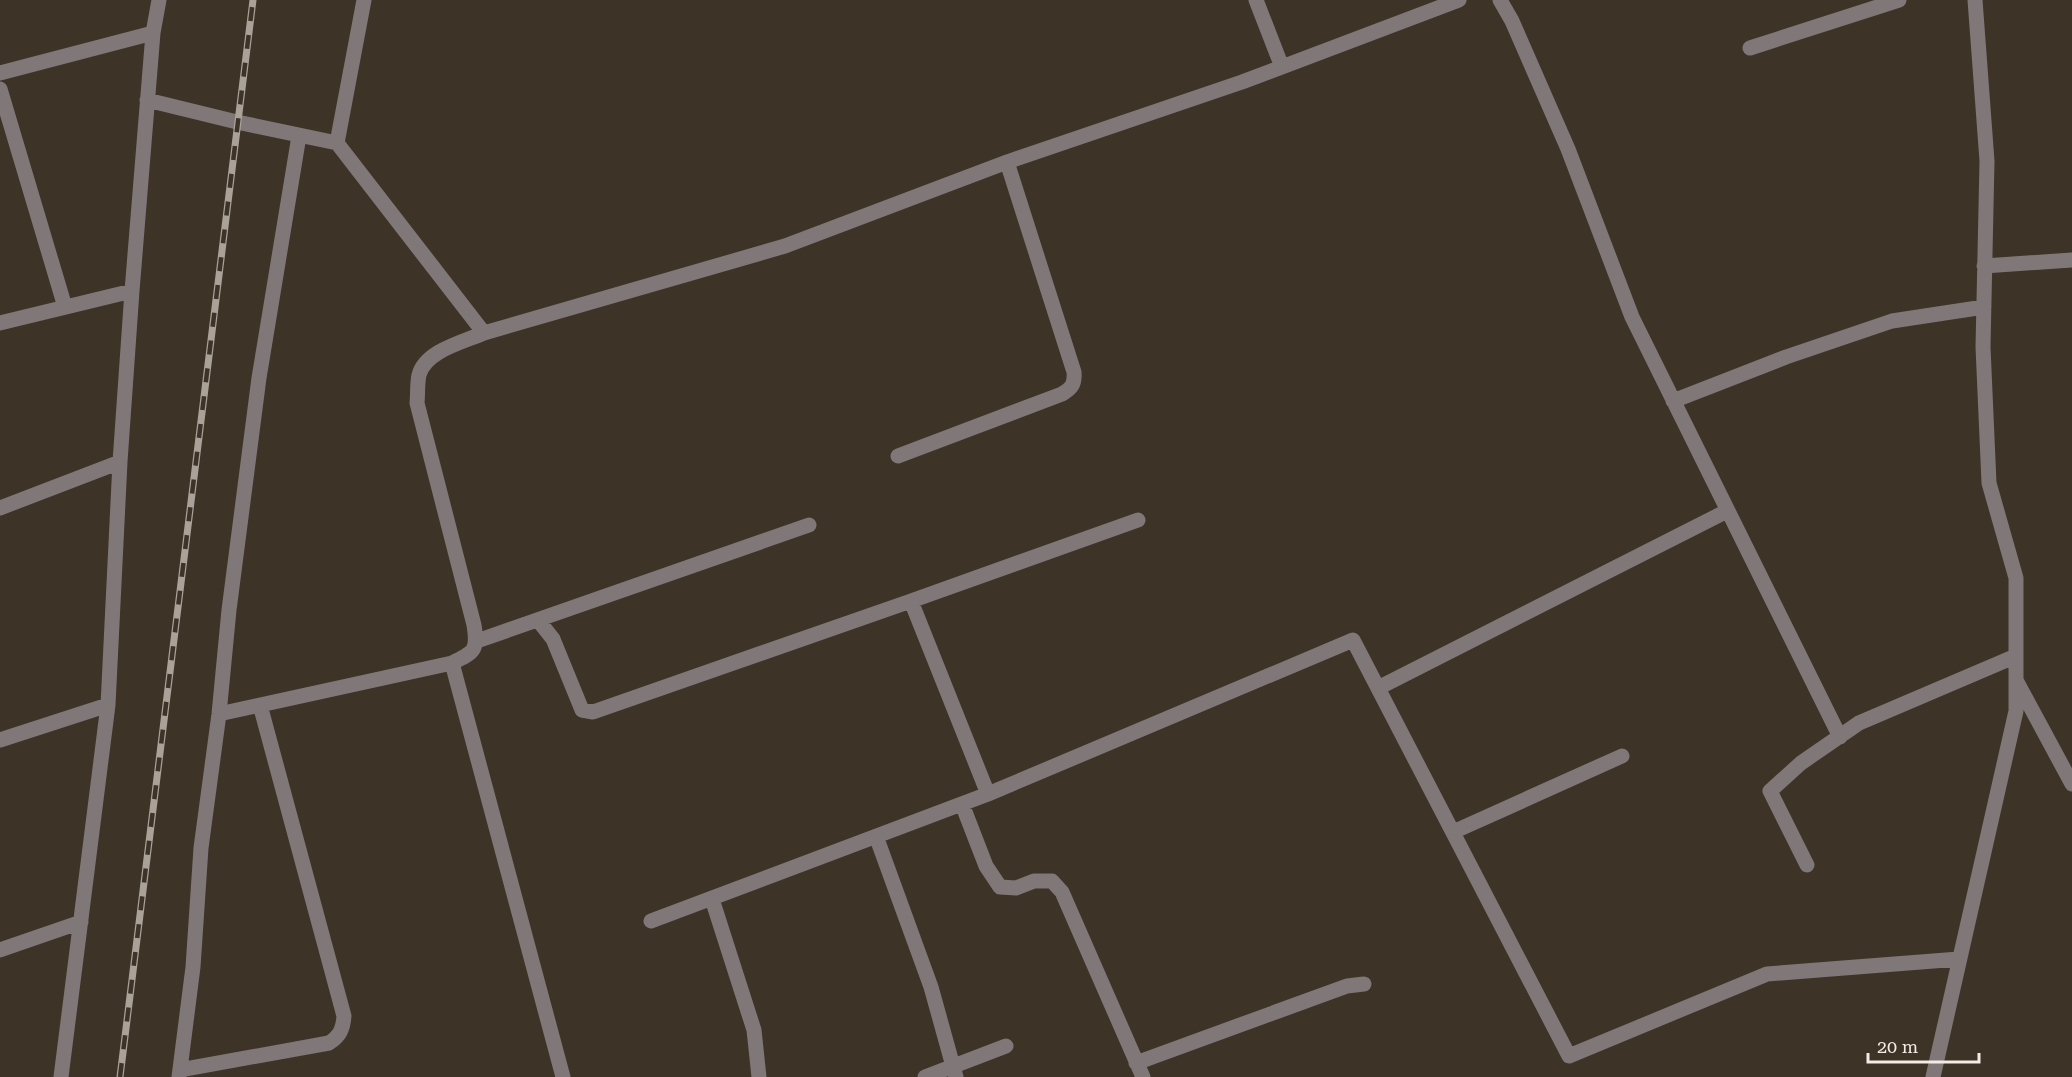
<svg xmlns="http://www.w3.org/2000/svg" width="2072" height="1077" viewBox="0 0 2072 1077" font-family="'Roboto Serif',serif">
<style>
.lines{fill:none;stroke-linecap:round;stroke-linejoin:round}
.minor{stroke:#807778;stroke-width:15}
.rail-casing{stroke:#aaa299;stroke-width:7}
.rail{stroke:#3d3327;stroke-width:4.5;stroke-dasharray:14;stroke-linecap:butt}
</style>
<rect width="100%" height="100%" fill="#3d3327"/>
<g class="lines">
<path class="minor" d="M364 0 337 143 484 333
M1256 0 1282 67
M1500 0 1512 21 1568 149 1632 317 1840 737
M1750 48 1899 0
M0 73 153 33
M0 89 65 307
M147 100 237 122 337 143
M1984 266 2072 260
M0 323 132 291
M1673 401 1786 357 1892 321 1984 307
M898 456 1062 394C1072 388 1075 384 1074 372L1007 162
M0 508 120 462
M911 601 1138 520
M538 620 553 639 582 710 593 712 911 601 988 794 1353 640 1569 1056 1767 974 1959 959
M477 641 809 525
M452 663 563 1077
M2017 682 2072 784
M1378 688 1727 511
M219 714 452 663C475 652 478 650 474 625L417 403C418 394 417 384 419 375 425 351 463 342 484 333L785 246 1007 162 1242 82 1459 0
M0 740 108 705
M962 804 986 866 1000 887 1016 888 1034 881H1052L1062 892 1143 1077
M1453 832 1622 756
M876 836 931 987 956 1077
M1807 865 1770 791 1801 763 1859 723 2016 656
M712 899 754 1030 759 1077
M651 921 988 794
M0 950 81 922
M1136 1063 1347 986 1364 984
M180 1070 329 1043C340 1036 343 1029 344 1016L260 705
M61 1077 108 705 120 462 132 291 153 33 159 0
M179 1077 193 967 201 848 219 714 229 610 259 378 299 136
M925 1077 1006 1046
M1933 1077 2016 711V578L1989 483 1983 347 1987 161 1975 0"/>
<defs>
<path id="rail" d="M120 1077 253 0"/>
</defs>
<use href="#rail" class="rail-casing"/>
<use href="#rail" class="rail"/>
</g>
<path d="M1868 1053v9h111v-9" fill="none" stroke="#f2ece4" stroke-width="3"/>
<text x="1877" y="1053" font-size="18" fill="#f2ece4" stroke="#3d3327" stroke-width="4.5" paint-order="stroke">20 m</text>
</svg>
